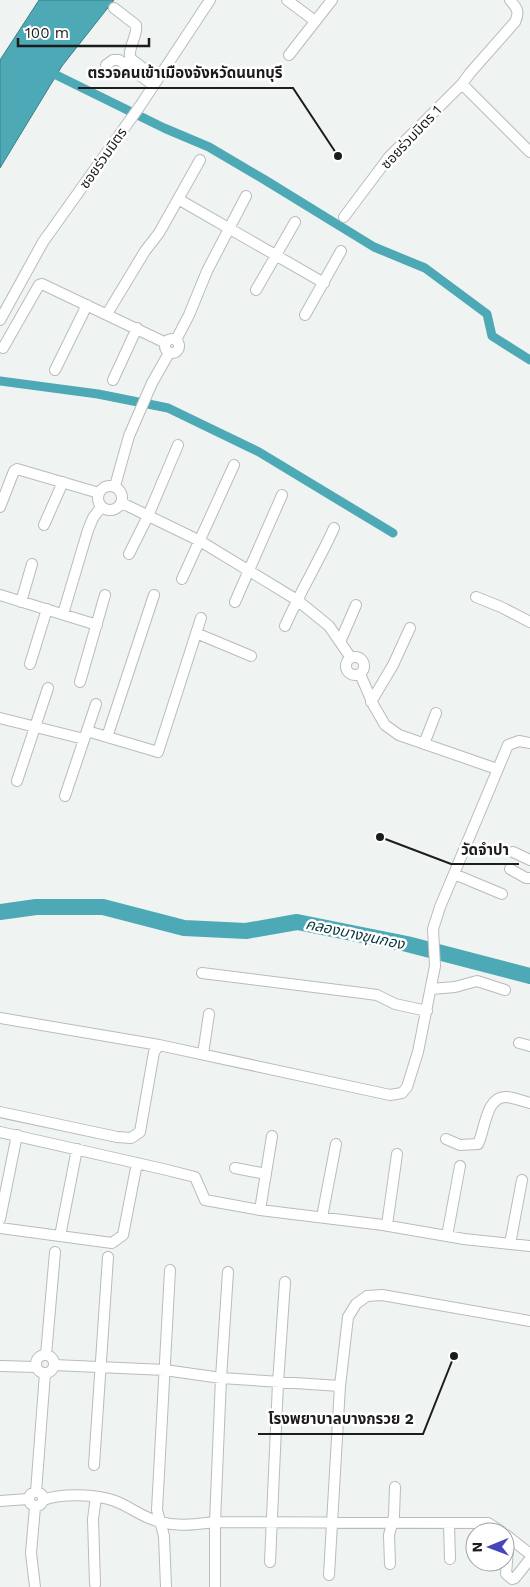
<svg xmlns="http://www.w3.org/2000/svg" width="530" height="1587" viewBox="0 0 530 1587" font-family="'Work Sans','Noto Sans Thai',sans-serif">
<style>
.water{fill:#4ca9b5;stroke:#3d7f87}
.lines{fill:none;stroke-linecap:round;stroke-linejoin:round}
.canal{stroke:#4ca9b5;stroke-width:9}
.river{stroke:#4ca9b5;stroke-width:16}
.minor-casing{stroke:#b9bcba;stroke-width:12}
.minor{stroke:#fff;stroke-width:10}
.labels{text-anchor:middle;stroke-width:5;stroke-linejoin:round;paint-order:stroke}
.street-label{font-size:14px;fill:#1b1c1b;stroke:#fff}
.water-label{font-size:15px;font-style:italic;fill:#0a373d;stroke:#fff}
.leader{fill:none;stroke:#1b1c1b;stroke-width:2}
.callout-dot{fill:#1b1c1b;stroke:#fff;stroke-width:2}
.callout-label{font-size:15px;text-anchor:middle;font-weight:bold;fill:#1b1c1b;stroke:#fff;stroke-width:5;stroke-linejoin:round;paint-order:stroke}
</style>
<rect width="100%" height="100%" fill="#eff3f1"/>
<path class="water" d="M39 0H114L62 66 0 168V60Z"/>
<g class="lines">
<path class="canal" d="M46 70 164 128 209 147 265 180 374 247 425 268 487 314 492 336 530 360
M0 381 98 394 168 408 259 452 393 533"/>
<path class="river" d="M0 912 36 907H103L184 928 246 931 297 922 407 944 530 976"/>
<defs>
<path id="minor" d="M287 0 315 21
M510 0C517 8 520 12 515 22L470 73 462 84 530 152
M114 8 136 25C138 36 128 46 130 58L157 79
M289 55 332 0
M106 65 113 60H119L153 85
M178 199 324 283
M344 217 389 157 462 84
M256 290 295 222
M107 314 145 251 159 233 200 160
M305 315 341 251
M0 320 43 242 140 106 210 0
M165 346a7 7 0 1 1 14 0a7 7 0 1 1-14 0Z
M176 340 189 315 207 271 246 196
M3 348 39 285 42 284 166 343
M55 370 87 305
M113 380 137 328
M98 498a12 12 0 1 1 24 0a12 12 0 1 1-24 0Z
M115 486 129 436 152 383 169 353
M122 503 200 541 297 600 329 626 351 658
M0 507 14 471 17 469 99 493
M44 525 63 482
M129 554 148 516 178 445
M182 579 234 465
M0 595 97 625
M476 597 501 607 530 622
M21 602 32 564
M235 602 282 495
M63 614 88 530 93 518 101 507
M285 626C300 592 319 561 334 528
M196 633 251 656
M340 642 356 605
M346 666a9 9 0 1 1 18 0a9 9 0 1 1-18 0Z
M30 664 47 609
M360 674 374 706 385 725 399 735 497 769
M80 682 105 595
M371 702 393 665 410 628
M0 718 84 739
M87 731 158 752 201 618
M107 737 154 595
M424 744 436 713
M17 781 48 688
M65 796 96 704
M513 852 530 860
M510 869 526 878H530
M454 874 502 894
M202 973 362 993 377 995 395 1004 427 1011
M431 989 455 987 477 981 505 990
M0 1018 159 1045
M519 1043 530 1046
M203 1054 209 1014
M0 1112 117 1137 131 1138 140 1132 154 1052 159 1045 390 1095 402 1093 407 1087 418 1052 435 966 433 929 440 907 508 745 519 741 530 743
M0 1132 163 1169 195 1177 205 1200 260 1210 383 1225 464 1239 530 1246
M446 1139 460 1145 478 1144C485 1130 486 1095 507 1097 514 1098 523 1101 530 1103
M235 1168 266 1174
M260 1210 272 1136
M322 1217 336 1144
M0 1219 17 1135
M387 1225 397 1154
M0 1228 112 1243 123 1235 137 1163
M60 1236 77 1149
M447 1236 460 1166
M510 1244 522 1180
M46 1355 55 1252
M36 1364a9 9 0 1 1 18 0a9 9 0 1 1-18 0Z
M54 1365 165 1370 221 1378 340 1386
M0 1366 36 1367
M94 1465 108 1257
M29 1499a7 7 0 1 1 14 0a7 7 0 1 1-14 0Z
M36 1492 45 1373
M43 1500C62 1493 96 1494 115 1501 131 1507 144 1519 161 1522 179 1527 197 1524 215 1522L488 1523 502 1532
M0 1501 28 1499
M449 1524 450 1559
M506 1535 530 1554
M509 1537 506 1574 512 1579 515 1578 530 1559
M270 1562 278 1383 285 1282
M390 1564 389 1535 394 1516 395 1487
M329 1575 340 1386 348 1317 356 1304 367 1296 382 1295 530 1321
M95 1584 93 1519 96 1497
M35 1587 31 1553 35 1507
M166 1587 164 1536 157 1510 170 1270
M215 1587V1522L221 1378 228 1272"/>
</defs>
<use href="#minor" class="minor-casing"/>
<use href="#minor" class="minor"/>
</g>
<g class="labels">
<g class="street-label">
<text transform="translate(411 137) rotate(-47)" y="5">ซอยร่วมมิตร 1</text>
<text transform="translate(103 158) rotate(-55)" y="5">ซอยร่วมมิตร</text>
</g>
<g class="water-label">
<text transform="translate(355 934) rotate(12)" y="5">คลองบางขุนกอง</text>
</g>
</g>
<path class="leader" d="M338 156L293 88H78M380 837L451 864H519M454 1356L423 1434H258"/>
<g class="callout-dot">
<circle cx="338" cy="156" r="5"/>
<circle cx="380" cy="837" r="5"/>
<circle cx="454" cy="1356" r="5"/>
</g>
<g class="callout-label">
<text x="185" y="78">ตรวจคนเข้าเมืองจังหวัดนนทบุรี</text>
<text x="485" y="855">วัดจําปา</text>
<text x="341" y="1424">โรงพยาบาลบางกรวย 2</text>
</g>
<g transform="translate(490 1547) rotate(269)"><circle r="24" fill="#ffffff" stroke="#a4a4a4"/>
<path d="M0-4L9 19L0 12L-9 19Z" fill="#4745bb"/>
<text y="-8" font-size="14" font-weight="bold" text-anchor="middle" fill="#1b1c1b">N</text>
</g>
<path d="M18 38v8h131v-8" fill="none" stroke="#1b1c1b" stroke-width="2.5"/>
<text x="25" y="38" font-size="15" fill="#1b1c1b" stroke="#ffffff" stroke-width="4" paint-order="stroke">100 m</text>
</svg>
